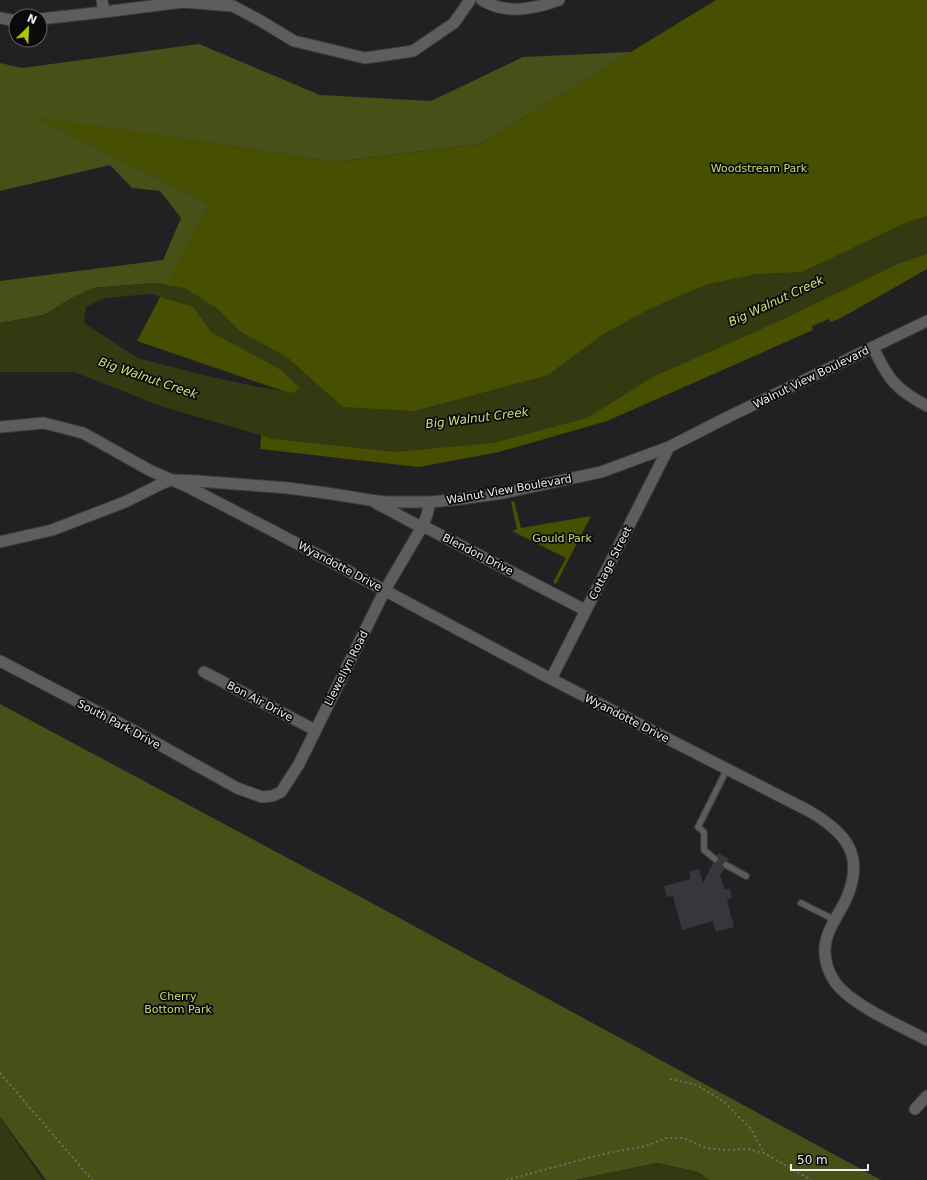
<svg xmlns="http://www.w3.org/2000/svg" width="927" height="1180" viewBox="0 0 927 1180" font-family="'DejaVu Sans',sans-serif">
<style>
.green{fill:#465000}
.forest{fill:#475016}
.water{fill:#333911;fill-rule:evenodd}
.building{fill:#37363a}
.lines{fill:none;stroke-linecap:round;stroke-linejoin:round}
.service-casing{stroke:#3c3c3f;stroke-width:8}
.minor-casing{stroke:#3c3c3f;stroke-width:13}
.path{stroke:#6e6e70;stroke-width:2;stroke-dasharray:2 3;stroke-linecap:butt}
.service{stroke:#5d5d60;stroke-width:5.5}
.minor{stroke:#5d5d60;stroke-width:11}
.labels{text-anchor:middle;stroke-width:3.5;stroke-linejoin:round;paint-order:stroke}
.park-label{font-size:11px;fill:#cbdd75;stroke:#0a0a0c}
.street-label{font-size:11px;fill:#eeeef0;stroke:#0a0a0c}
.water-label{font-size:12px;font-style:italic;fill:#cfe17a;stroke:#0a0a0c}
</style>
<rect width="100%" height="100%" fill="#212123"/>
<path class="green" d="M716 0H927V269L841 318 831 322 829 319 812 326 813 330 607 421 499 452 419 467 260 449 264 399 292 394 137 341 209 204 35 116 335 162 480 144Z
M514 501 521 528 591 516 556 584 553 582 566 558 512 531 517 529 511 502Z"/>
<path class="forest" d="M199 44 320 95 431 101 523 57 631 52 480 144 335 162 37 117 209 204 167 285 154 283 93 288 70 299 44 315 0 323V281L163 260 181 218 160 191 132 188 110 165 0 191V63L22 68Z
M0 704 370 902 881 1180H709L698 1172 657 1163 576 1180H46L0 1117Z"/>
<path class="water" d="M927 216V254L898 264 773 324 653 377 587 418 493 443 395 452 274 439 163 407 74 372H0V323L44 315 70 299 93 288 154 283 185 288 218 309 241 332 287 357 343 407 414 411 548 375 603 334 651 308 708 284 756 274 802 272 907 222ZM151 294 193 307 211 332 281 370 299 387 294 393 254 386 203 375 138 358 84 323 86 307 105 298Z
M0 1118 43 1180H0Z
M657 1163 698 1172 709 1180H576Z"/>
<path class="building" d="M718 853 729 859 728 861H724L722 863V867L724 869 720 876 725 890 730 889 732 898 727 900 734 927 716 932 713 921 682 930 673 896 667 897 664 886 691 879 689 872 699 869 703 883 713 863H716L718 861 719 858 717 855Z"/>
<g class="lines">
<defs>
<path id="service" d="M715 859 704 850V832L698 827 727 769
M726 865 746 876
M801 903 835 920"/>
<path id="minor" d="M102 0 104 12
M482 0C506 15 534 9 559 0
M0 18 16 21
M40 19 104 12 183 2 233 6 261 21 294 41 365 58 413 51 454 23 470 0
M873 347C888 379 895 389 927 406
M0 427 44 423 83 433 151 471 172 480 197 481 288 488 333 494 370 500 387 502H430L460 499 503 493 601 472 669 447 728 417 927 321
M376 503 419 526 425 527 585 610
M0 542 52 530 125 502 163 483 172 480 188 487 277 533 551 679 809 811C845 832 865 854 847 897 841 912 829 925 826 941 823 955 827 970 835 982 851 1005 901 1026 927 1040
M0 661 142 735 237 788 262 797 272 796 281 792 299 764 385 590 422 527 427 515 430 502
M204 672 315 730
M551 679 669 447
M915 1109 927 1096"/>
</defs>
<use href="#service" class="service-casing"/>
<use href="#minor" class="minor-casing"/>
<path class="path" d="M0 1073 92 1180
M670 1079 697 1085 724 1102 751 1129 764 1153
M506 1180 603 1154 646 1146 666 1138H683L706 1148 726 1150 748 1149 764 1153 811 1180"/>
<use href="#service" class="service"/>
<use href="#minor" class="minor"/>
</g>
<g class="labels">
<g class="park-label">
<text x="759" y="172">Woodstream Park</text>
<text x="562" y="542">Gould Park</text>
<text x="178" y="1000">Cherry<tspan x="178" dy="13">Bottom Park</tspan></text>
</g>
<g class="street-label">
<text transform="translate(811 377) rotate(-26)" y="4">Walnut View Boulevard</text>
<text transform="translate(509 489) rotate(-10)" y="4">Walnut View Boulevard</text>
<text transform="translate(478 554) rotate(27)" y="4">Blendon Drive</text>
<text transform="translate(610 563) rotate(-63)" y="4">Cottage Street</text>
<text transform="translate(340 566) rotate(28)" y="4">Wyandotte Drive</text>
<text transform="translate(346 668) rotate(-63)" y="4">Llewellyn Road</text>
<text transform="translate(260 701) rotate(28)" y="4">Bon Air Drive</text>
<text transform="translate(627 718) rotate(27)" y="4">Wyandotte Drive</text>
<text transform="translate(119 724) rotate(28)" y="4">South Park Drive</text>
</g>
<g class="water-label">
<text transform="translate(776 301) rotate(-25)" y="4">Big Walnut Creek</text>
<text transform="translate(148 378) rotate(19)" y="4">Big Walnut Creek</text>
<text transform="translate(477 418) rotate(-7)" y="4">Big Walnut Creek</text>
</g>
</g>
<g transform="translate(28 28) rotate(24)"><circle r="19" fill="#0a0a0c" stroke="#656567"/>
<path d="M0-3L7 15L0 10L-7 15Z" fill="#b0c503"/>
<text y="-6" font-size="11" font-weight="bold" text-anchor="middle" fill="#eeeef0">N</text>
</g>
<path d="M791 1164v6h77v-6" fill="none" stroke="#eeeef0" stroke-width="2"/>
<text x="797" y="1164" font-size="12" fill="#eeeef0" stroke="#0a0a0c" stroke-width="3" paint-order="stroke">50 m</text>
</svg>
